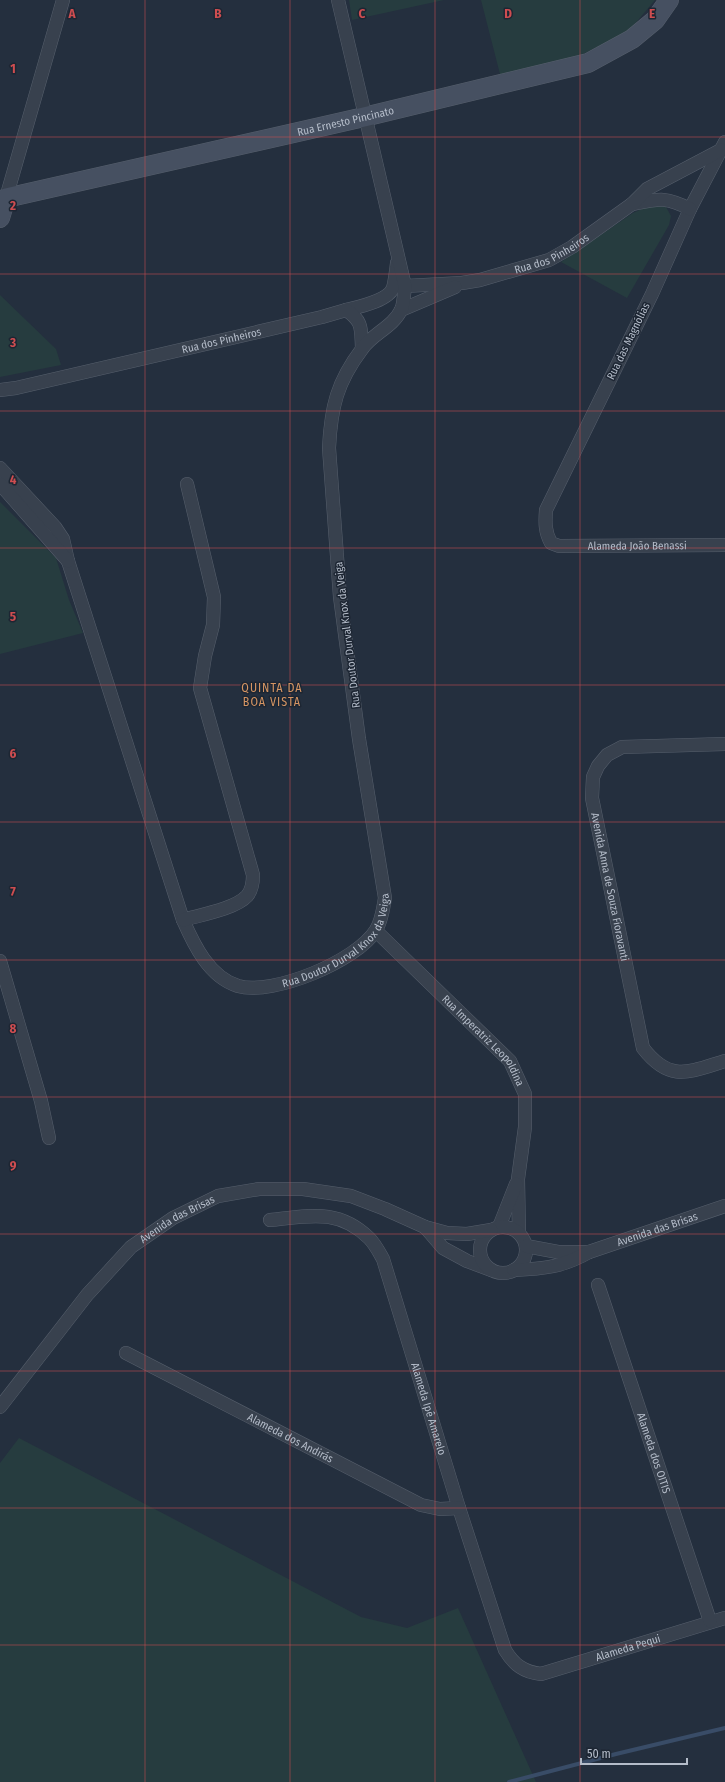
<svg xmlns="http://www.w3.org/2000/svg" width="725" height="1782" viewBox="0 0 725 1782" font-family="'Fira Sans Condensed',sans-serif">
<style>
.green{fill:#263c3f}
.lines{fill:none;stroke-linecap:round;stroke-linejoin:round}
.stream{stroke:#394c67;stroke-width:4}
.street-casing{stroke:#565f6c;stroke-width:14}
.secondary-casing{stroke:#565f6c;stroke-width:20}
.street{stroke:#38414e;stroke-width:13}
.secondary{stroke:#465061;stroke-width:19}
.grid{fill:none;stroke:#ce4d50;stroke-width:1;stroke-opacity:0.55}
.labels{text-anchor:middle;stroke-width:3;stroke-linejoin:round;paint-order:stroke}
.street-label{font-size:11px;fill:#b4bcc9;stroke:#1d2633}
.neighbourhood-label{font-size:12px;letter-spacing:1px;fill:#d59563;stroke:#1d2633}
.grid-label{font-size:13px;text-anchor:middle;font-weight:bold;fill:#ce4d50;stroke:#1d2633;stroke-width:3;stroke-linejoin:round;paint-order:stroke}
</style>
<rect width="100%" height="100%" fill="#242f3e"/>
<path class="green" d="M349 0H444L352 20Z
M481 0H655L628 32 583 54 501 78Z
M655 203 666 207 671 216 669 225 627 298 561 262 633 213Z
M0 295 56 349 61 365 0 377Z
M0 502 56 558 69 600 83 633 0 654Z
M19 1438 361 1617 407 1628 458 1608 536 1782H0V1463Z"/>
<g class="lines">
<path class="stream" d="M509 1782 616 1754 725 1728"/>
<defs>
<g id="street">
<path id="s1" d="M725 142 690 209 652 294 546 510C545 523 545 532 551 543L559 546 725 545"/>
<path d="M0 198H6L63 0"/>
<path d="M632 204C658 199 665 196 690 209"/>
<path id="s2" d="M405 286 462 283 480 280 549 260 572 247 632 204 647 189 721 150"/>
<path d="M346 310C358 307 388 301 393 288 395 281 396 271 397 263"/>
<path d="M401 310 455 287"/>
<path id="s3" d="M0 390 16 388 322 317 346 310C363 321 361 329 362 348"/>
<path id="s4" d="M0 468 55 527 63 539 68 561 183 920C194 945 209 977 238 986 273 996 357 961 376 930 382 920 383 909 385 898L359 739 340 597 329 448C331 407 337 382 362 349 372 334 393 327 401 310 404 304 404 293 405 286L338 0"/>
<path d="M0 484 68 561"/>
<path id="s5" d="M725 744 622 747 607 755 598 766 593 777 592 798 643 1048C670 1083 689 1072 725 1061"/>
<path d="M183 920C200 915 235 909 247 896 252 890 253 882 253 875L200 688 205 656 213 625 214 597 187 484"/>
<path id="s6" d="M376 931 510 1061 525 1094V1127L518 1179 519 1233"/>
<path d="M0 961 41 1101 49 1138"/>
<path id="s7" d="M270 1220C309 1216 338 1208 369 1238 375 1244 379 1252 383 1259L459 1508 505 1650C514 1665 524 1672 541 1674L725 1618"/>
<path d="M425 1227 443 1248 467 1261 491 1270"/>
<path d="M499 1227 516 1184"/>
<circle cx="503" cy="1250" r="23"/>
<path d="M526 1246 558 1252H589"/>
<path id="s8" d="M514 1270C543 1269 563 1267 589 1252L725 1206"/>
<path id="s9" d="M598 1285 710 1621"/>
<path id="s10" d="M126 1353 421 1505 440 1509 459 1508"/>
<path id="s11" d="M0 1407 87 1295 131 1247 173 1218 218 1196 259 1189H303L351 1196 385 1209 425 1227 447 1233 467 1234 491 1230"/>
</g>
<g id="secondary">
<path id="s12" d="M0 218 6 198 364 117 588 63 632 39 655 20 669 0"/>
</g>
</defs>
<use href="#street" class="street-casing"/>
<use href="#secondary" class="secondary-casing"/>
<use href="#street" class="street"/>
<use href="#secondary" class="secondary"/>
</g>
<path class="grid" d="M145 0V1782M290 0V1782M435 0V1782M580 0V1782M0 137H725M0 274H725M0 411H725M0 548H725M0 685H725M0 822H725M0 960H725M0 1097H725M0 1234H725M0 1371H725M0 1508H725M0 1645H725"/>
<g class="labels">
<g class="street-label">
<text dy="4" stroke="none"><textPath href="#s12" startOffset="369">Rua Ernesto Pincinato</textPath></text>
<text dy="4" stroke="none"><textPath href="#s2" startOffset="152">Rua dos Pinheiros</textPath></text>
<text dy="4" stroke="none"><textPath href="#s3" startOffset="227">Rua dos Pinheiros</textPath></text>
<text transform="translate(628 341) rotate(-64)" y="4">Rua das Magnólias</text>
<text dy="4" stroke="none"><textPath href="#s1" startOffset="530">Alameda João Benassi</textPath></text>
<text transform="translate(347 635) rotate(-97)" y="4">Rua Doutor Durval Knox da Veiga</text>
<text dy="4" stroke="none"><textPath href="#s5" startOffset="258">Avenida Anna de Souza Fioravanti</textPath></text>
<text dy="4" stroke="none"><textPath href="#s4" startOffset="702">Rua Doutor Durval Knox da Veiga</textPath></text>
<text dy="4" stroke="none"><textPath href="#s6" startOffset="154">Rua Imperatriz Leopoldina</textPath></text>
<text dy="4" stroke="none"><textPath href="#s11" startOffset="261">Avenida das Brisas</textPath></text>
<text dy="4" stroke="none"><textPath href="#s8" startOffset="150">Avenida das Brisas</textPath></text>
<text dy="4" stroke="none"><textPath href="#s7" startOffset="287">Alameda Ipê Amarelo</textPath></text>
<text dy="4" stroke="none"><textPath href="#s10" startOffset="185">Alameda dos Andirás</textPath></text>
<text dy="4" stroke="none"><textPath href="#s9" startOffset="177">Alameda dos OITIS</textPath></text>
<text dy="4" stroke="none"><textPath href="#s7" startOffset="676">Alameda Pequi</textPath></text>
</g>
<g class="neighbourhood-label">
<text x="272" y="692">QUINTA DA<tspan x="272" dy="14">BOA VISTA</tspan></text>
</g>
</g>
<g class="grid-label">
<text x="72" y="18">A</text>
<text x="218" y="18">B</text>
<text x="362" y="18">C</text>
<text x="508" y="18">D</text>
<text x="652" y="18">E</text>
<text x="13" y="73">1</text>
<text x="13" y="210">2</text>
<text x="13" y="347">3</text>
<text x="13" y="484">4</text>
<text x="13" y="621">5</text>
<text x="13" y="758">6</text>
<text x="13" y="896">7</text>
<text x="13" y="1033">8</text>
<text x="13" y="1170">9</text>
</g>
<path d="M581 1758v6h106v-6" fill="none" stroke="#b4bcc9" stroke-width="2"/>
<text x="587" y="1758" font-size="12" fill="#b4bcc9" stroke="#1d2633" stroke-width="3" paint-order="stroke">50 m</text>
</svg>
